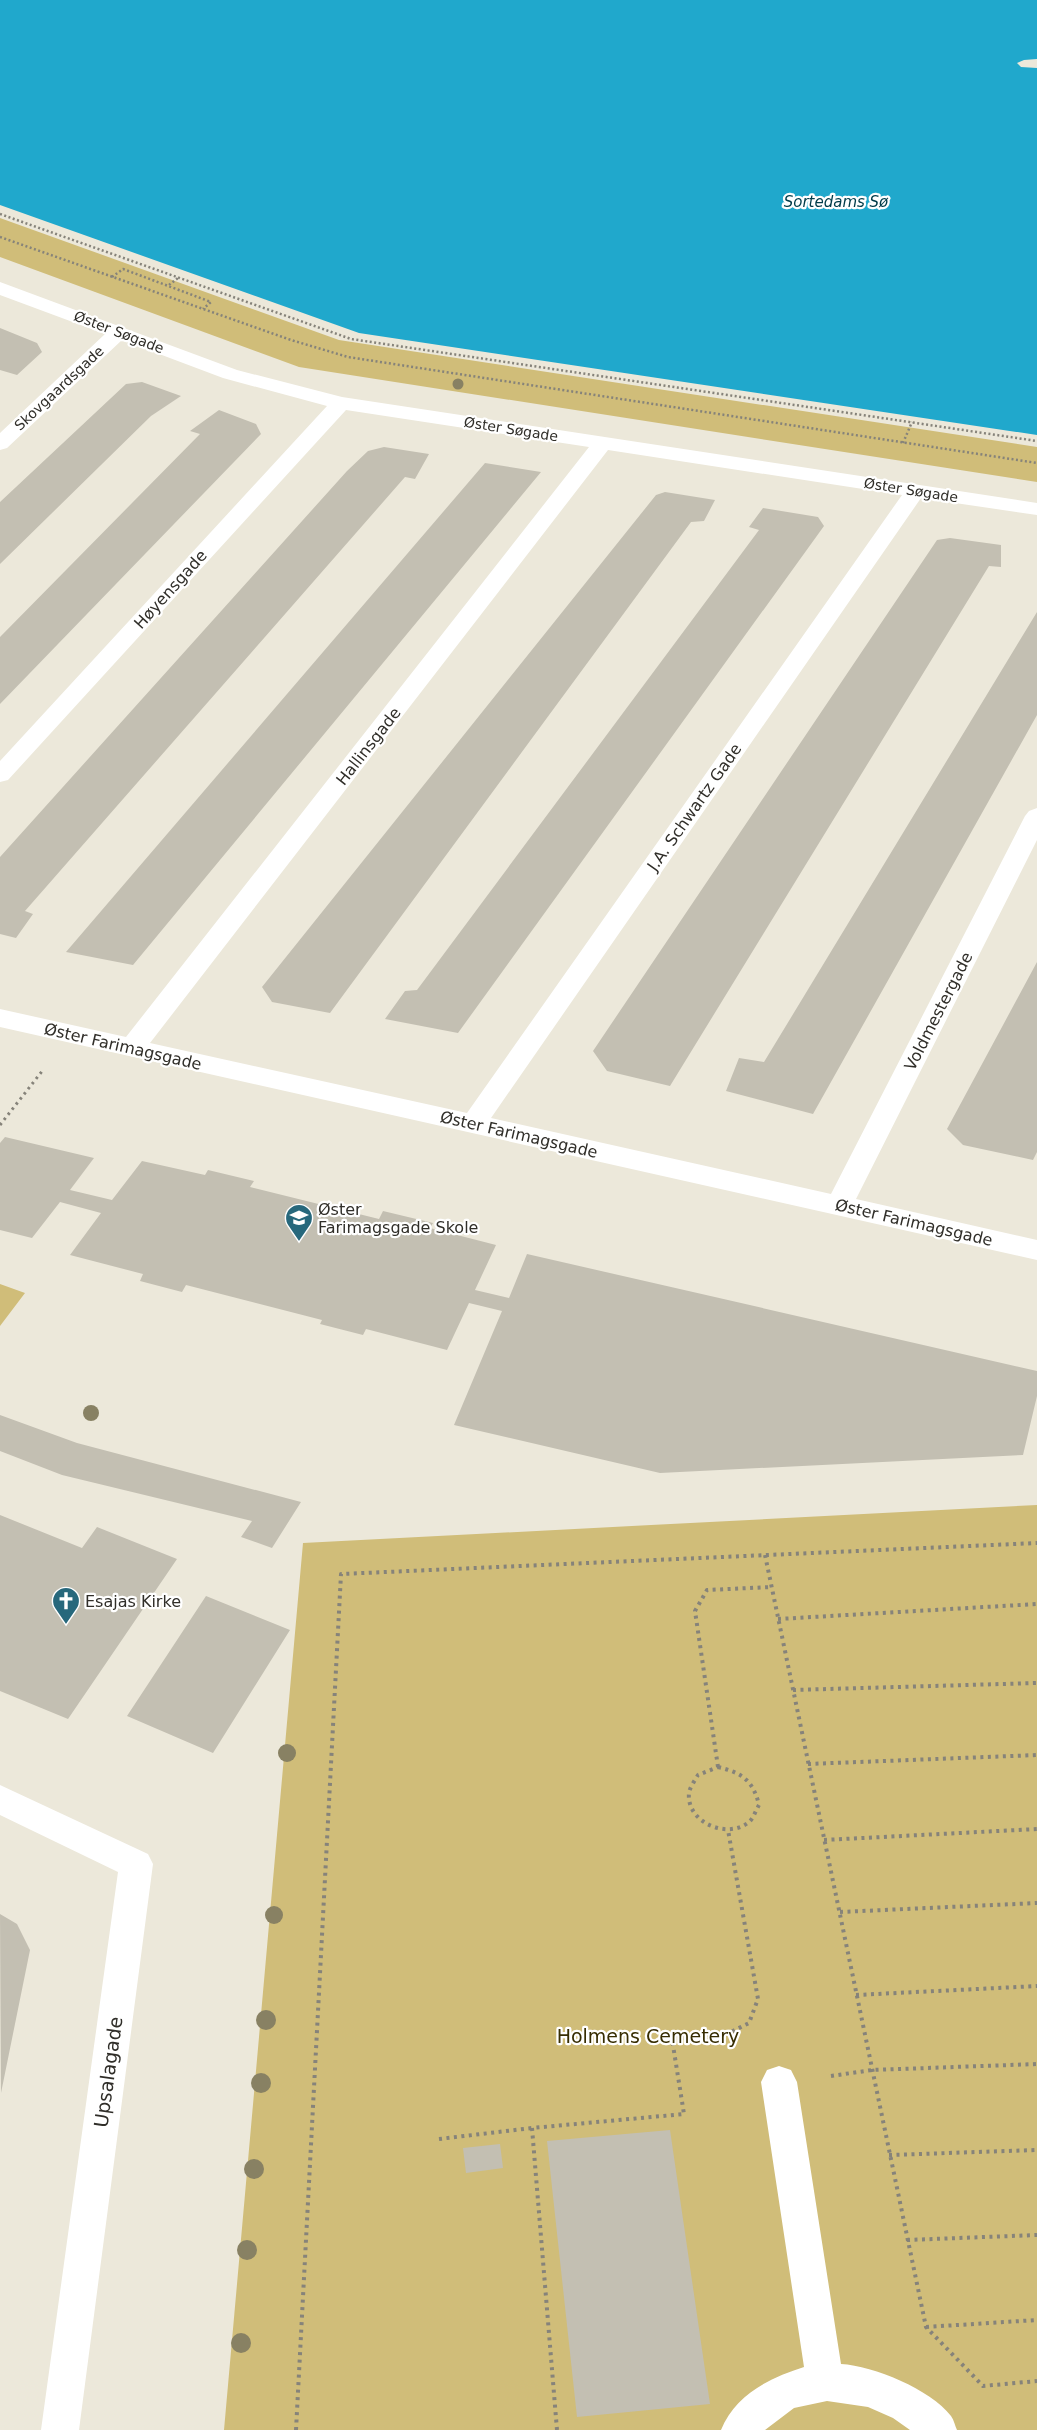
<svg xmlns="http://www.w3.org/2000/svg" width="1037" height="2430" viewBox="0 0 1037 2430" font-family="'DejaVu Sans',sans-serif">
<style>
.green{fill:#d0bd79}
.water{fill:#20a8cc}
.building{fill:#c3bfb2}
.lines{fill:none;stroke-linecap:round;stroke-linejoin:round}
.path-far2{stroke:#86837a;stroke-width:2.5;stroke-dasharray:2 2.5;stroke-linecap:butt}
.path-far1{stroke:#86837a;stroke-width:3;stroke-dasharray:2.5 4;stroke-linecap:butt}
.path{stroke:#86837a;stroke-width:4;stroke-dasharray:3 4.5;stroke-linecap:butt}
.minor{fill:#fff;fill-rule:evenodd}
.tree{fill:#888163}
.labels{text-anchor:middle;stroke-width:4.5;stroke-linejoin:round;paint-order:stroke}
.far-street-label{font-size:14px;fill:#302e29;stroke:#fff}
.far-water-label{font-size:15px;font-style:italic;fill:#013c4a;stroke:#fff}
.street-label{font-size:16px;fill:#302e29;stroke:#fff}
.poi-label{font-size:16px;fill:#302e29;stroke:#fff;text-anchor:start}
.near-park-label{font-size:19px;fill:#372d02;stroke:#fff}
.near-street-label{font-size:19px;fill:#302e29;stroke:#fff}
</style>
<rect width="100%" height="100%" fill="#ece8da"/>
<path class="green" d="M0 218 339 340 1037 447V482L299 367 0 257Z
M0 1284 25 1293 0 1326Z
M1037 1505V2430H224L303 1543Z"/>
<path class="water" d="M0 0H1037V59L1024 60 1017 63 1021 67 1037 68V435L359 333 0 205Z"/>
<path class="building" d="M0 328 37 343 42 352 17 375 0 370Z
M142 382 181 396 151 416 0 564V502L126 384Z
M219 410 256 424 261 434 0 704V637L200 434 190 431Z
M384 447 429 454 415 479 405 477 25 911 33 914 16 938 0 934V857L347 471 368 451Z
M485 463 541 472 133 965 66 952Z
M665 492 715 500 704 521 691 522 330 1013 272 1002 262 987 656 495Z
M763 508 818 517 824 526 458 1033 385 1019 405 991 417 990 759 530 749 527Z
M950 538 1001 545V567L989 566 670 1086 607 1071 593 1051 937 540Z
M1037 612V715L813 1114 726 1091 739 1058 764 1062Z
M1037 962V1152L1033 1160 963 1145 947 1129Z
M5 1137 94 1158 70 1190 112 1200 142 1161 205 1175 208 1170 254 1181 250 1187 379 1219 383 1211 433 1223 430 1228 496 1245 475 1290 509 1298 527 1254 1037 1371V1396L1023 1455 660 1473 454 1425 502 1311 469 1303 447 1350 366 1329 363 1335 320 1324 322 1320 186 1285 182 1292 140 1281 143 1274 70 1255 101 1213 60 1202 32 1238 0 1230V1143Z
M0 1415 77 1443 301 1502 272 1548 241 1537 252 1521 62 1475 0 1451Z
M0 1515 82 1548 97 1527 177 1559 68 1719 0 1691Z
M206 1596 290 1630 213 1753 127 1716Z
M0 1914 17 1924 30 1950 1 2093Z
M670 2130 710 2404 577 2417 547 2141Z
M500 2144 503 2168 466 2173 463 2148Z"/>
<g class="lines">
<path class="path-far2" d="M0 214 351 339 1037 441
M0 237 291 340 348 357 1037 463
M112 277 123 269 211 302 203 309
M169 285 178 278
M903 443 912 422"/>
<path class="path-far1" d="M0 1125 43 1070"/>
<path class="path" d="M765 1555 926 2327 983 2386 1037 2381
M778 1619 1037 1604
M793 1690 1037 1683
M808 1764 1037 1755
M718 1767 695 1611 707 1590 771 1587
M718 1767C742 1773 753 1780 759 1805 756 1810 753 1819 749 1822 727 1840 686 1822 689 1793 690 1787 695 1780 698 1775Z
M824 1840 1037 1829
M840 1912 1037 1903
M856 1995 1037 1986
M831 2076 872 2070 1037 2064
M439 2139 532 2128
M889 2155 1037 2150
M907 2240 1037 2235
M926 2327 1037 2320
M296 2430 341 1574 1037 1543
M557 2430 532 2128 684 2114 672 2039 727 2034 749 2023 758 1999 728 1830"/>
<path class="minor" d="M0 282 237 370 342 397 1037 503V515L921 498 491 1118 831 1194 1025 816 1029 811 1037 808V840L856 1199 1037 1240V1260L0 1027V1009L126 1037 589 447 346 410 8 780 0 782V761L327 406 223 378 122 340 7 448 0 450V433L105 334 0 295ZM608 450 902 495 467 1113 150 1043Z
M0 1785 148 1854 153 1864 79 2430H41L118 1872 0 1815Z
M779 2066 791 2070 797 2082 841 2364C874 2366 930 2389 951 2416 954 2420 955 2426 957 2430H910L893 2418 868 2407 827 2401 794 2408 765 2430H721C735 2395 769 2378 804 2367L761 2082 767 2070Z"/>
</g>
<g class="tree">
<circle cx="458" cy="384" r="5.5"/>
<circle cx="91" cy="1413" r="8"/>
<circle cx="287" cy="1753" r="9"/>
<circle cx="274" cy="1915" r="9"/>
<circle cx="266" cy="2020" r="10"/>
<circle cx="261" cy="2083" r="10"/>
<circle cx="254" cy="2169" r="10"/>
<circle cx="247" cy="2250" r="10"/>
<circle cx="241" cy="2343" r="10"/>
</g>
<defs>
<symbol id="school-pin" viewBox="-11 -11 22 30"><path d="M0 17L-7.5 6A9.5 9.5 0 1 1 7.5 6Z" fill="#27687c" stroke="#fff"/><path d="M0-5L7-2L0 1L-7-2ZM-4 1L0 2.5L4 1V4Q0 6-4 4Z" fill="#fff"/></symbol>
<symbol id="church-pin" viewBox="-11 -11 22 30"><path d="M0 17L-7.5 6A9.5 9.5 0 1 1 7.5 6Z" fill="#27687c" stroke="#fff"/><path d="M-1.2-6h2.4v3.5h3.3v2.4h-3.3V6h-2.4V-.1h-3.3v-2.4h3.3Z" fill="#fff"/></symbol>
</defs>
<g fill-rule="evenodd">
<use href="#school-pin" x="283" y="1202" width="32" height="43"/>
<use href="#church-pin" x="50" y="1585" width="32" height="43"/>
</g>
<g class="labels">
<g class="far-street-label">
<text transform="translate(119 332) rotate(21)" y="5">Øster Søgade</text>
<text transform="translate(59 388) rotate(-43)" y="5">Skovgaardsgade</text>
<text transform="translate(511 429) rotate(9)" y="5">Øster Søgade</text>
<text transform="translate(911 490) rotate(9)" y="5">Øster Søgade</text>
</g>
<g class="far-water-label">
<text x="836" y="207">Sortedams Sø</text>
</g>
<g class="street-label">
<text transform="translate(170 589) rotate(-48)" y="6">Høyensgade</text>
<text transform="translate(368 746) rotate(-52)" y="6">Hallinsgade</text>
<text transform="translate(694 807) rotate(-55)" y="6">J.A. Schwartz Gade</text>
<text transform="translate(938 1011) rotate(-63)" y="6">Voldmestergade</text>
<text transform="translate(123 1046) rotate(13)" y="6">Øster Farimagsgade</text>
<text transform="translate(519 1134) rotate(13)" y="6">Øster Farimagsgade</text>
<text transform="translate(914 1222) rotate(13)" y="6">Øster Farimagsgade</text>
</g>
<g class="poi-label">
<text x="318" y="1215">Øster<tspan x="318" dy="18">Farimagsgade Skole</tspan></text>
<text x="85" y="1607">Esajas Kirke</text>
</g>
<g class="near-park-label">
<text x="648" y="2043">Holmens Cemetery</text>
</g>
<g class="near-street-label">
<text transform="translate(108 2072) rotate(-82)" y="7">Upsalagade</text>
</g>
</g>
</svg>
